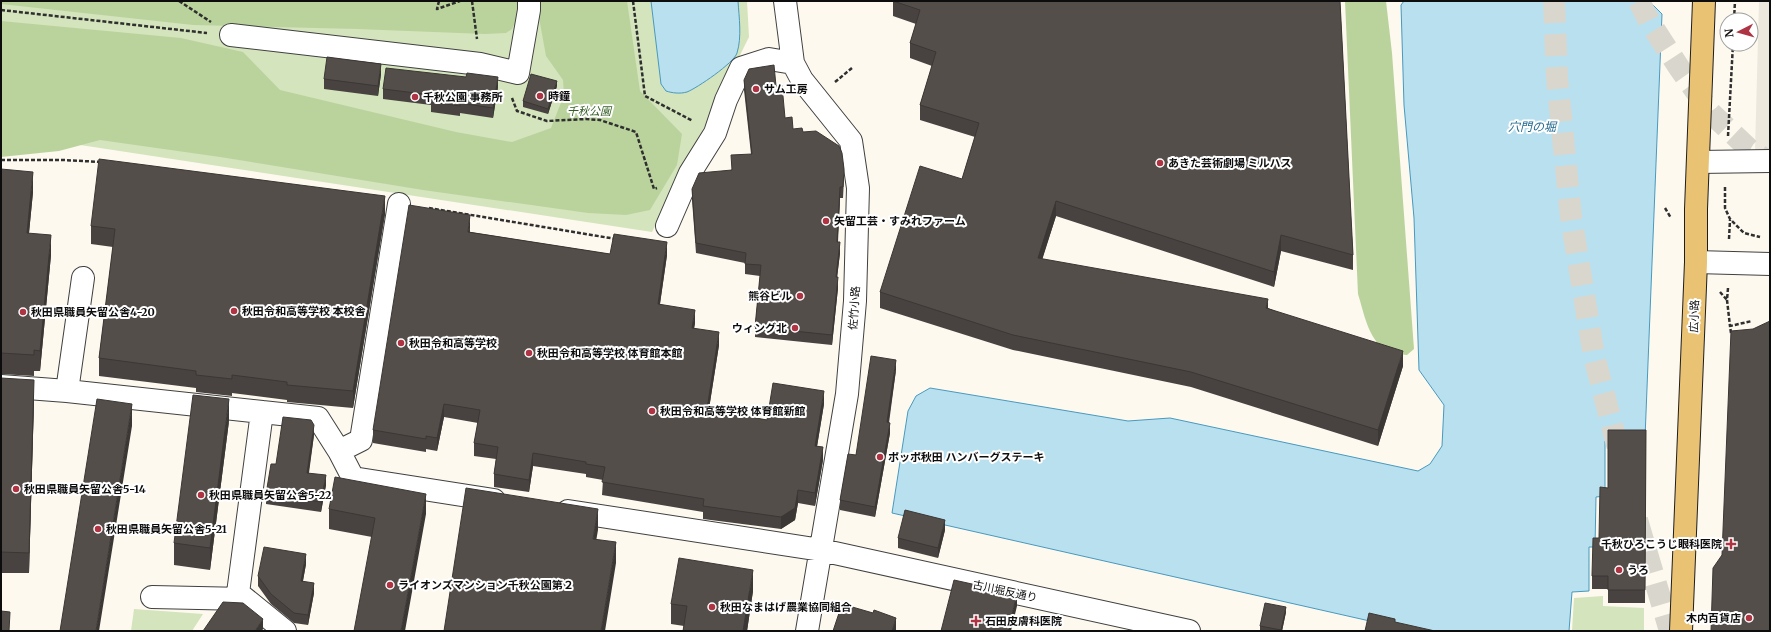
<svg xmlns="http://www.w3.org/2000/svg" width="1771" height="632" viewBox="0 0 1771 632" font-family="Merriweather,'Noto Sans JP',serif">
<style>
.green{fill:#d4e4bc}
.forest{fill:#bad39d}
.plaza{fill:#ede8de}
.water{fill:#b9e0ef;stroke:#4899be}
.lines{fill:none;stroke-linecap:round;stroke-linejoin:round}
.highway-tunnel{stroke:#d9d6cd;stroke-width:22;stroke-dasharray:22 11;stroke-linecap:butt}
.minor-casing{stroke:#404040;stroke-width:24}
.major-casing{stroke:#1e1e1e;stroke-width:24}
.path{stroke:#2f2f2f;stroke-width:2.5;stroke-dasharray:4 2;stroke-linecap:butt}
.minor{stroke:#fff;stroke-width:22}
.major{stroke:#eac273;stroke-width:22}
.wall{fill:#484340}
.shaded-wall{fill:#3b3734}
.building{fill:#544e4b;stroke:#3b3734}
.poi-dot{fill:#ae3444;stroke:#fff;stroke-width:1.5}
.labels{text-anchor:middle;stroke-width:4;stroke-linejoin:round;paint-order:stroke}
.poi-label{font-size:11px;font-weight:bold;fill:#0d0d0d;stroke:#fff;text-anchor:start}
.park-label{font-size:11px;font-style:italic;fill:#355e24;stroke:#fff}
.street-label{font-size:11px;fill:#0d0d0d;stroke:#fff}
.water-label{font-size:12px;font-style:italic;fill:#246b91;stroke:#fff}
</style>
<rect width="100%" height="100%" fill="#fdf9ef"/>
<path class="green" d="M1 1H747L749 37 652 232 54 141 1 139Z
M1603 596V606L1644 608V631H1572L1574 598Z
M134 609 203 614 192 631H131Z"/>
<path class="forest" d="M1 1H518V16L512 29 506 33 485 34 357 29 193 25 1 4Z
M536 1H627L640 91 682 134 677 165 650 210 626 215 588 213 423 190 220 157 100 140 59 151 1 157V21L181 38 243 52 280 90 456 132 512 142 551 128 564 95 563 80 546 56Z
M1345 1H1386L1392 53 1414 349 1407 355C1401 354 1390 354 1385 350 1368 338 1364 313 1358 294Z"/>
<path class="plaza" d="M1759 1H1770V151H1755Z"/>
<path class="water" d="M651 1H738C739 17 742 37 737 53 734 63 697 88 687 92 680 94 672 93 666 91L661 84Z
M1404 1H1649L1662 14 1645 438 1620 439 1605 441V496L1596 497 1595 547H1589V591L1572 592 1569 631H1414L892 513 908 411 916 396 930 388 1128 421 1170 418 1418 471 1430 464 1442 446 1444 405 1419 370 1414 218 1404 105 1401 5Z"/>
<g class="lines">
<path class="highway-tunnel" d="M1554 1 1557 78 1571 217 1594 356 1621 460
M1639 1 1649 21 1680 69 1711 113 1749 149 1770 162
M1637 520 1670 631"/>
<defs>
<path id="minor" d="M785 1 793 63 802 80 851 141 858 188 855 301 847 394 807 631
M231 35 480 64 518 73 529 10V1
M1698 162 1770 161
M667 226 690 173 715 133 726 100 741 68 769 59 793 63
M1696 262 1770 264
M1 386 67 391 318 418 339 451 353 478 494 500
M67 391 83 278
M262 412 238 593 285 631
M339 451 361 440 399 204
M568 511 821 550 1189 631
M152 597 245 599"/>
<path id="major" d="M1681 631 1696 262V209L1704 1"/>
</defs>
<use href="#minor" class="minor-casing"/>
<use href="#major" class="major-casing"/>
<path class="path" d="M179 1 211 22
M439 1 437 9 460 1
M472 1 477 39
M633 1 645 96 693 121
M1 10 207 33
M1734 20 1735 1
M835 82 852 68
M512 98 517 111 547 121 586 119 600 120 636 132 654 189 657 188
M1728 136 1733 44
M1 160H63L102 162
M1725 187V208L1730 219 1744 233 1760 237
M429 208 616 239
M1665 208 1671 218
M1729 239 1730 220
M1728 288 1727 300 1730 326
M1720 292 1727 300
M1731 333 1730 326 1752 321"/>
<use href="#minor" class="minor"/>
<use href="#major" class="major"/>
</g>
<path class="wall" d="M893 1H1340L1353 255V270L1281 251 1274 287 1056 216 1042 259 1268 308 1403 366 1378 446 1191 387 1013 350 880 308V292L962 179 975 137 920 120V105L932 66 910 58V43L916 24 893 16Z
M381 74 378 96 324 89V79Z
M744 80 776 86 785 118 793 129 803 132 844 179 843 198H840L838 242 840 253 837 277 838 288 832 345 755 337V327L760 276 745 274V263L696 253 692 200V189L731 170 751 154 744 90Z
M557 86 548 114 523 107V101Z
M498 87 493 118 460 113V116L431 112V105L383 99V89Z
M1 169 33 192 29 233 51 255 40 371H34V376L1 374Z
M385 214 353 408 287 402V400L232 393V396L196 392V388L99 376V358L113 247 91 244V226Z
M470 228V232L610 254 667 255 660 304 695 323 694 328 719 345 709 409 767 420 824 404 817 446 823 460 815 506 798 503 795 520 781 529 703 519V512L602 495 603 480 586 477V474L533 466 529 492 494 487V474L496 459 474 456V443L478 423 444 417 437 451 426 449V452L373 443V430Z
M896 370 889 423 890 433 875 517 840 510V500L856 455Z
M1 378 34 401 29 573H1Z
M229 421 210 570 174 565V543Z
M1646 430 1645 603H1608V589H1592V576L1608 488Z
M314 435 309 473 326 485 321 512 266 504V494L276 464Z
M329 509 426 514 372 537 329 529Z
M945 530 938 558 898 548V538Z
M306 564 303 581 314 593 308 625 294 623 271 604 258 586V576Z
M753 591 747 631H683L684 626 671 624V604Z
M1286 612 1282 631H1260V626Z"/>
<path class="shaded-wall" d="M381 64V74L378 96V86Z
M498 77V87L493 118V108Z
M557 81V86L548 114V109Z
M33 172V192L27 253V233Z
M840 187V198L837 253V242Z
M385 196V214L353 408V391Z
M1056 201V216L1038 273V258Z
M470 215V228L468 244V232Z
M51 235V255L40 371V351Z
M1281 235V251L1274 287V272Z
M667 242V255L658 317V304Z
M840 242V253L836 287V277Z
M838 277V288L832 345V335Z
M1268 299V314L1266 308Z
M695 310V323L692 341V328Z
M719 332V345L707 421V409Z
M1403 351V366L1378 446V430Z
M896 360V370L887 432V422Z
M34 380V401L29 573V553Z
M824 391V404L815 459V446Z
M229 399V421L210 570V548Z
M132 404V426L99 631H96Z
M444 404V417L437 451V438Z
M890 423V433L875 517V507Z
M314 425V435L307 483V473Z
M823 447V460L815 506V493Z
M533 453V466L529 492V480Z
M326 475V485L321 512V502Z
M798 490V503L795 520 781 529V517Z
M426 494V514L405 631H401Z
M598 509V530L593 559V539Z
M945 520V530L938 558V548Z
M616 542V563L605 631H601Z
M306 554V564L301 591V581Z
M753 570V591L747 631H743Z
M314 583V593L308 625V615Z
M1017 594V606L1011 631H1008Z
M1286 607V612L1282 631H1281Z
M896 618V631H892Z
M263 619V629L262 631H255Z"/>
<path class="building" d="M893 1H1340L1353 255 1281 235 1274 272 1056 201 1038 258 1268 299 1266 308 1403 351 1378 430 1191 372 1013 335 880 292 920 166 962 179 979 123 920 105 936 52 910 43 920 10Z
M327 57 381 64 378 86 324 79Z
M774 65 776 86 782 85 785 118 792 117 793 129 802 128 803 132 816 131 839 146 842 153 844 169 843 187H840L837 242H840L836 277H838L832 335 755 327 761 265 745 264 746 253 696 243 692 189 699 173 732 170 731 155 752 154 744 80 749 69Z
M386 68 466 77 467 73 498 77 493 108 460 103V106L431 102 432 95 383 89Z
M531 74 557 81 548 109 523 101Z
M99 159 385 196 353 391 287 385V382L232 375V379L196 375V371L99 358 115 229 91 226Z
M1 169 33 172 27 233 51 235 40 351 34 350V355L1 353Z
M409 205 470 215 468 232 610 254 614 234 667 242 658 304 695 310 692 328 719 332 707 409 767 420 773 383 824 391 815 446 823 447 815 493 798 490 795 508 781 517 703 506 704 499 602 482 605 467 586 464V462L533 453 529 480 494 474 498 447 474 443 480 410 444 404 437 438 426 436V439L373 430Z
M1770 321V631H1711L1713 568 1722 555 1731 331 1753 329Z
M871 356 896 360 887 422 890 423 875 507 840 500 848 454 856 455Z
M1 378 34 380 29 553 1 552Z
M193 395 229 399 210 548 174 543Z
M97 399 132 404 96 631H60Z
M283 417 311 420 314 425 307 473 326 475 321 502 266 494 271 464H276Z
M1608 430H1646L1645 590H1608V576H1592L1593 538H1599L1600 487 1608 488Z
M335 477 426 494 401 631H354L375 518 329 509Z
M466 488 598 509 593 539 616 542 601 631H444Z
M905 510 945 520 938 548 898 538Z
M264 547 306 554 301 581 314 583 308 615 294 613 271 594 258 576Z
M679 558 753 570 743 631H683L687 606 671 604Z
M954 580 1017 594 1008 631H941Z
M223 602 243 603 263 619 255 631H203Z
M1265 603 1286 607 1281 630 1260 626Z
M842 604 873 613 874 610 896 618 892 631H833Z
M1 611 10 612 9 631H1Z
M1369 613 1395 619V622L1435 631H1365Z"/>
<g class="poi-dot">
<circle cx="756" cy="89" r="4"/>
<circle cx="540" cy="96" r="4"/>
<circle cx="415" cy="97" r="4"/>
<circle cx="1160" cy="163" r="4"/>
<circle cx="826" cy="221" r="4"/>
<circle cx="800" cy="296" r="4"/>
<circle cx="234" cy="311" r="4"/>
<circle cx="23" cy="312" r="4"/>
<circle cx="795" cy="328" r="4"/>
<circle cx="401" cy="343" r="4"/>
<circle cx="529" cy="353" r="4"/>
<circle cx="652" cy="411" r="4"/>
<circle cx="880" cy="457" r="4"/>
<circle cx="16" cy="489" r="4"/>
<circle cx="201" cy="495" r="4"/>
<circle cx="98" cy="529" r="4"/>
<path d="M1729 538h4v4h4v4h-4v4h-4v-4h-4v-4h4z"/>
<circle cx="1619" cy="570" r="4"/>
<circle cx="390" cy="585" r="4"/>
<circle cx="712" cy="607" r="4"/>
<circle cx="1749" cy="618" r="4"/>
<path d="M974 615h4v4h4v4h-4v4h-4v-4h-4v-4h4z"/>
</g>
<g class="labels">
<g class="poi-label">
<text x="764" y="93">サム工房</text>
<text x="548" y="100">時鐘</text>
<text x="423" y="101">千秋公園 事務所</text>
<text x="1168" y="167">あきた芸術劇場 ミルハス</text>
<text x="834" y="225">矢留工芸・すみれファーム</text>
<text x="792" y="300" text-anchor="end">熊谷ビル</text>
<text x="242" y="315">秋田令和高等学校 本校舎</text>
<text x="31" y="316">秋田県職員矢留公舎4-20</text>
<text x="787" y="332" text-anchor="end">ウィング北</text>
<text x="409" y="347">秋田令和高等学校</text>
<text x="537" y="357">秋田令和高等学校 体育館本館</text>
<text x="660" y="415">秋田令和高等学校 体育館新館</text>
<text x="888" y="461">ポッポ秋田 ハンバーグステーキ</text>
<text x="24" y="493">秋田県職員矢留公舎5-14</text>
<text x="209" y="499">秋田県職員矢留公舎5-22</text>
<text x="106" y="533">秋田県職員矢留公舎5-21</text>
<text x="1722" y="548" text-anchor="end">千秋ひろこうじ眼科医院</text>
<text x="1627" y="574">うろ</text>
<text x="398" y="589">ライオンズマンション千秋公園第２</text>
<text x="720" y="611">秋田なまはげ農業協同組合</text>
<text x="1741" y="622" text-anchor="end">木内百貨店</text>
<text x="985" y="625">石田皮膚科医院</text>
</g>
<g class="park-label">
<text x="589" y="115">千秋公園</text>
</g>
<g class="street-label">
<text transform="translate(854 308) rotate(-86)" y="4">佐竹小路</text>
<text transform="translate(1694 316) rotate(-88)" y="4">広小路</text>
<text transform="translate(1005 591) rotate(12)" y="4">古川堀反通り</text>
</g>
<g class="water-label">
<text x="1532" y="131">穴門の堀</text>
</g>
</g>
<rect width="1771" height="632" fill="none" stroke="#0d0d0d" stroke-width="4"/>
<g transform="translate(1739 32) rotate(264)"><circle r="19" fill="#ffffff" stroke="#9e9e9e"/>
<path d="M0-3L7 15L0 10L-7 15Z" fill="#ae3444"/>
<text y="-6" font-size="11" font-weight="bold" text-anchor="middle" fill="#0d0d0d">N</text>
</g>
</svg>
